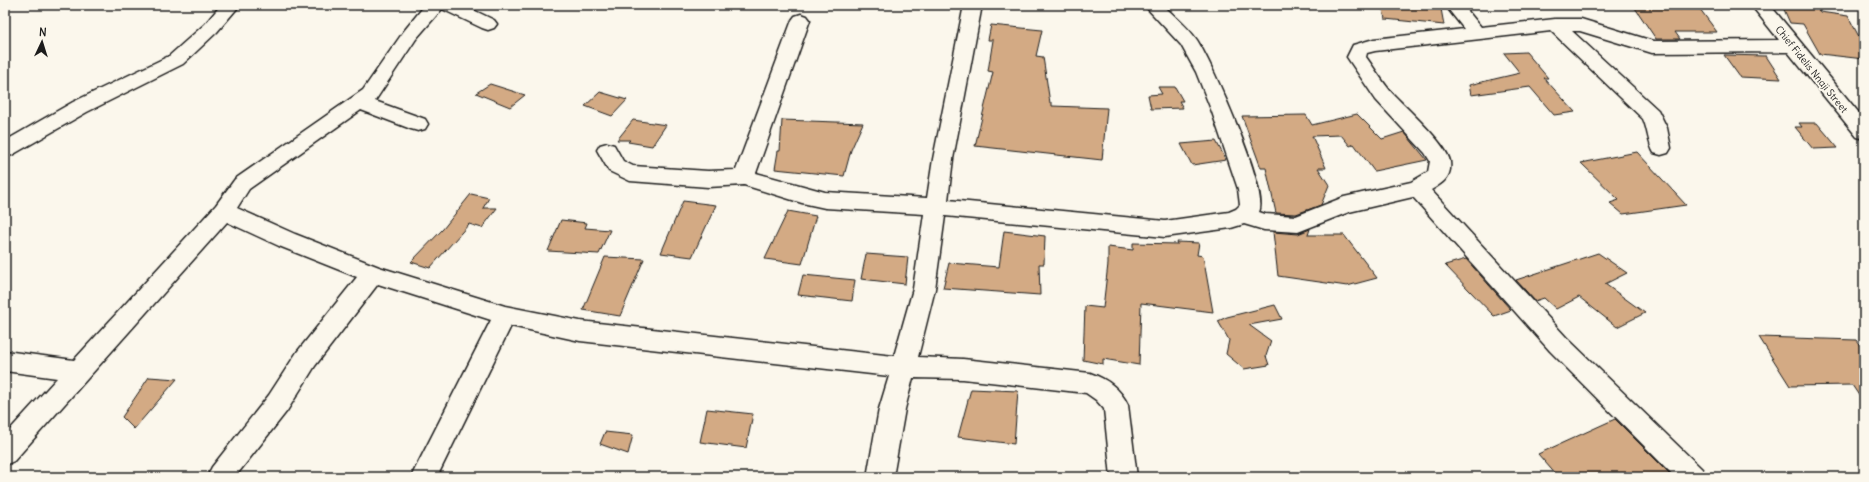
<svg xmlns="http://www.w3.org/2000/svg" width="1869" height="482" viewBox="0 0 1869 482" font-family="Delius,sans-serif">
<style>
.building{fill:#d3aa84;stroke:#1c1c1c}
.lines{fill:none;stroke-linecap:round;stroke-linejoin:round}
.minor-casing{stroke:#1c1c1c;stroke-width:3}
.minor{fill:#fbf7ec;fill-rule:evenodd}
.labels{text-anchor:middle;stroke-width:4;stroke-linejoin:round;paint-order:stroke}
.street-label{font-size:10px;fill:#1c1c1c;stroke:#fbf7ec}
</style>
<rect width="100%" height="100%" fill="#fbf7ec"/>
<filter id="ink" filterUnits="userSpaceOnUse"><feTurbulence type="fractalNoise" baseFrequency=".025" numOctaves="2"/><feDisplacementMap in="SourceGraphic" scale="8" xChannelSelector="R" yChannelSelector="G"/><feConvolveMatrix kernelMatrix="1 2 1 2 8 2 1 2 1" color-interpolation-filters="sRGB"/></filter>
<g filter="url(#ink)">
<path class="building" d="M1382 5H1407L1441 9 1444 25 1385 19Z
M1633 5H1697L1717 32H1675L1680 39H1656Z
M1782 5H1816L1820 12 1848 16 1864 46V59L1820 54 1803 24 1790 23Z
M991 25 1042 30 1036 56 1043 57 1050 103H1052V106L1107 108 1102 160 975 146 993 72 988 71 993 40H988Z
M1526 52 1548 78H1544L1575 112 1554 115 1530 87 1471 95 1469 85 1520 73 1504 53Z
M1724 55 1766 56 1781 79 1740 77Z
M490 84 525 95 510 107 476 93Z
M1158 87H1175L1183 101H1179L1183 108 1151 109 1148 95 1162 94Z
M600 92 627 100 612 116 585 106Z
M1357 114 1382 139 1404 132 1427 160 1374 171 1354 144 1350 146 1341 135 1312 136 1326 168H1318L1329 185 1321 205 1296 214 1276 213 1266 168H1261L1242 116 1306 115 1312 125Z
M633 120 666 125 652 146 628 142 630 140H617Z
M782 120 863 123 851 150 844 176 775 169 778 151H780Z
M1799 123H1817L1838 148 1813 149 1795 127H1802Z
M1216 141 1226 160 1192 165 1181 144Z
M1637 152 1686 205 1623 214 1610 203 1619 200 1581 163Z
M471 194 489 198 483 208H497L482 228 469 224 430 268 411 262 443 229Z
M683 201 716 205 692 257 661 253Z
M788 211 816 216 802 264 765 259Z
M561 220 587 223 585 228 610 230 599 254 548 251Z
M1310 229 1308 235H1344L1377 278 1347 286 1278 276 1273 232 1298 234Z
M1004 231 1045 236 1044 264H1039L1040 295 943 288 949 263 999 267Z
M1177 242 1199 243 1197 255 1203 256 1213 312 1141 303 1139 365 1103 359V364L1083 360 1085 306 1103 308 1108 264V247L1133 250V243L1178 244Z
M1598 253 1627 273 1605 284 1645 313 1617 327 1579 297 1556 309 1544 298 1535 301 1516 280Z
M866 254 908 257 905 284 861 279Z
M605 257 644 259 620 316 583 310Z
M1466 259 1511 310 1494 316 1445 265Z
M803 275 855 280 852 301 798 295Z
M1275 305 1282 319 1249 325 1271 341 1266 356 1269 365 1244 369 1226 354 1229 340 1218 321 1227 317Z
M1759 337 1856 340 1864 351V403L1852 385 1790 386Z
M149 377 177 379 134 429 122 417Z
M971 389 1018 391 1014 444 958 437Z
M707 409 753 414 746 448 700 442Z
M1615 419 1673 477H1558L1538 454Z
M605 432 633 435 628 454 600 444Z"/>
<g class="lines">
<defs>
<path id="minor" d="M221 5H240L217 32 183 64 87 112 12 155 5 157V141L73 102 169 56 205 24Z
M425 5H463L494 20 497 24 494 28 488 30 482 28 442 9 416 39 375 101 425 119 428 124 425 129 418 131 411 129 361 110 249 189 237 208 295 234 379 267 505 306 580 321 894 356 913 289 924 214 825 208 802 203 744 185 708 187 630 181 609 171 597 150 600 145 607 143 614 145 623 161 633 166 708 171 736 170 792 20 795 16 801 14 807 16 810 20 756 173 825 192 927 198 933 159 964 5H982L953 159 948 200 1165 221 1229 212 1236 209 1240 205 1238 189 1212 112 1196 72 1181 45 1144 5H1163C1174 16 1188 27 1197 40 1212 63 1270 192 1259 212L1265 214 1296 216 1344 197 1411 182 1428 172 1430 161 1425 153 1376 100 1347 57 1353 45 1374 39 1464 29 1445 5H1463L1481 27 1555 19H1581L1653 41 1779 40 1751 5H1770L1864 119V139L1857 137 1788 52 1652 53 1580 31H1572L1658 110 1667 128 1671 148 1668 153 1661 155 1654 153C1648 143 1648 130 1643 119L1551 31 1375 51 1367 53 1366 57C1374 68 1382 81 1391 92 1403 105 1449 146 1450 162 1452 177 1443 183 1431 190L1566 337 1702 469 1706 477H1675L1550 351 1413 197 1349 212 1298 232 1264 230 1244 224 1231 228 1165 237 945 216 935 289 918 357 963 359 1090 373C1107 379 1120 388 1128 405L1137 477H1111L1104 409 1096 400 1086 393 963 379 913 378 905 409 893 477H867L879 409 889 376 580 341 511 326 437 477H411L491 320 378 284 315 366 287 411 235 477H209L208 475 212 467 269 395 297 352 357 277 279 246 227 222 14 461 5 465V435L57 378 5 371V351L74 360 216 205 235 179 363 90 404 31Z"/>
</defs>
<use href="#minor" class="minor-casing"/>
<use href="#minor" class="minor"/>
</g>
</g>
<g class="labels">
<g class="street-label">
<text transform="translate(1812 69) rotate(51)" y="4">Chief Fidelis Nnaji Street</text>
</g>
</g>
<rect width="1869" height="482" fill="none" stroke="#fbf7ec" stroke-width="20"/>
<rect x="10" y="10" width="1849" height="462" fill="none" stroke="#1c1c1c" stroke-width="1.5" filter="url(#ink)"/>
<g transform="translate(42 42) rotate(4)" stroke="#fbf7ec" stroke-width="3" paint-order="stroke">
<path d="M0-3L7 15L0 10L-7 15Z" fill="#1c1c1c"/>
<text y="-6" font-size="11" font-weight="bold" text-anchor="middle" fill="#1c1c1c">N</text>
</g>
</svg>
